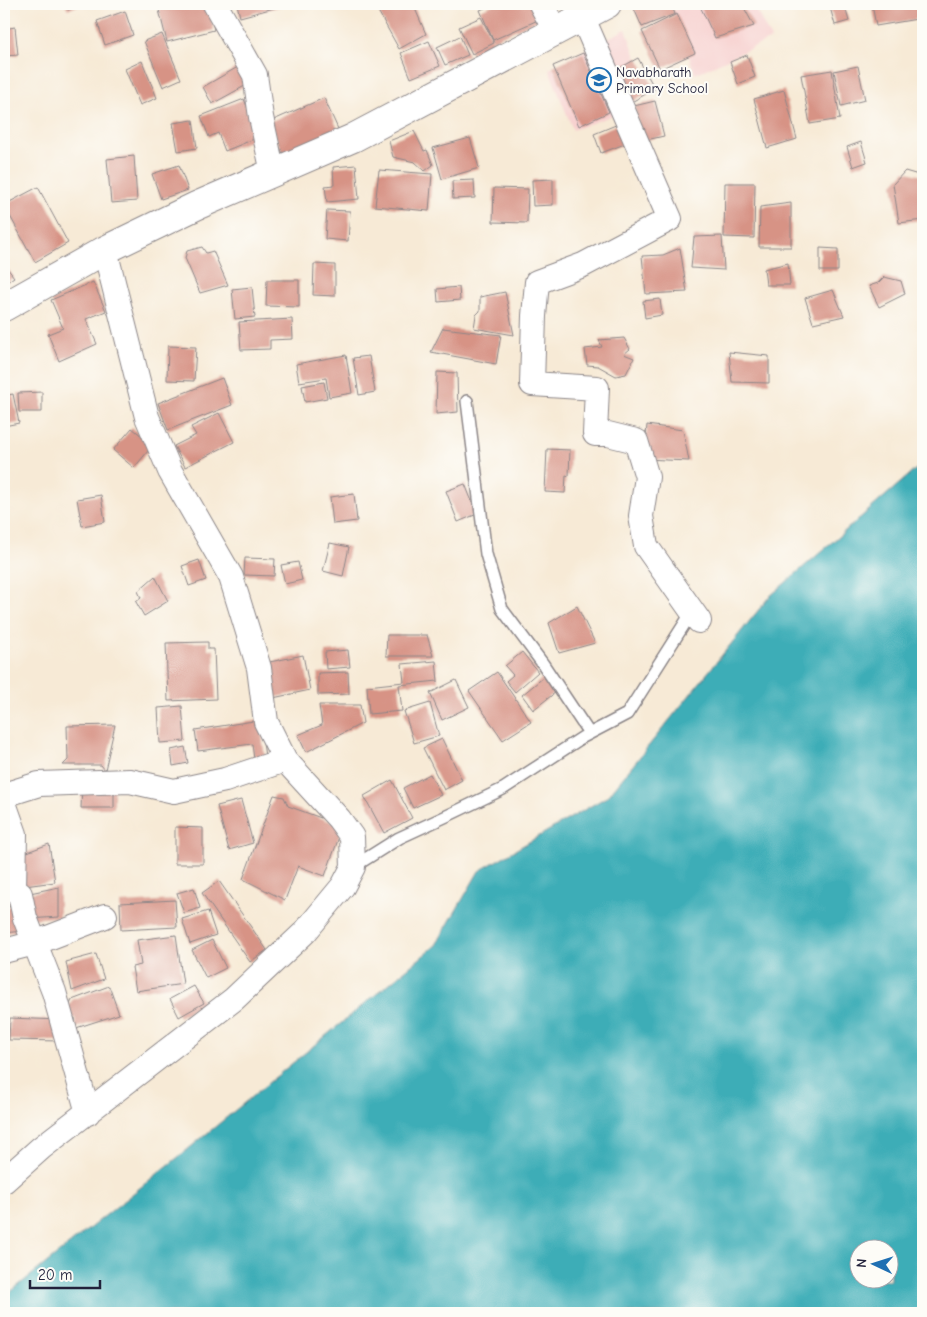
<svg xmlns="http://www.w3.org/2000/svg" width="927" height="1317" viewBox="0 0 927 1317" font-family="'Comic Neue',sans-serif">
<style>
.built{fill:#f7d0cf}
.water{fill:#3dadb7;stroke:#306879;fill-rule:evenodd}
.building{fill:#d79385}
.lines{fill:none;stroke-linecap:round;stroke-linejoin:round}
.lane-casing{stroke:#8c8688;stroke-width:14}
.street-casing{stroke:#8c8688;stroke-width:26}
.secondary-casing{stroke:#8c8688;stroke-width:30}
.lane{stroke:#fff;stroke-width:11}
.street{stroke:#fff;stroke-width:24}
.secondary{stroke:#fff;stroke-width:28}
.labels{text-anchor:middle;stroke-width:4;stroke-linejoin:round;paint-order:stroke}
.poi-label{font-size:14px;fill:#22223b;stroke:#fdfcf7;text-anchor:start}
</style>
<rect width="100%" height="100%" fill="#fdfcf7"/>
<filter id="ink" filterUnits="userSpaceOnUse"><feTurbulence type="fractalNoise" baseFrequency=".02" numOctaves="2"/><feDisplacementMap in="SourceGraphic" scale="10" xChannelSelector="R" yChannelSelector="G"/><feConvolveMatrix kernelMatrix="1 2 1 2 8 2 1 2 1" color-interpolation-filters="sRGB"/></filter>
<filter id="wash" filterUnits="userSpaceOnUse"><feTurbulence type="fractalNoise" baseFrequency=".0096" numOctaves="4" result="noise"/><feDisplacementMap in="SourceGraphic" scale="20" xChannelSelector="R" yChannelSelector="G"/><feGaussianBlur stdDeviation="1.12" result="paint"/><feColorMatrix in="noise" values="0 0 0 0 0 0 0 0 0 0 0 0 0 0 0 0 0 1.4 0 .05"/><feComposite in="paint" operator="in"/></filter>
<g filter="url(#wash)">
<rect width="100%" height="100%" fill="#f7ead6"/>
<path class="built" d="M684 4H753L771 39 695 74 673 11Z
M626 29 648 91 616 114 573 130 549 69Z"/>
<path class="water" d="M923 463V1313H4V1297L187 1150 436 945 479 871 608 796 769 597ZM860 1250H890V1280H860Z"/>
<g id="blocks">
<path class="building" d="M65 4H81L68 10Z
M169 4H208L214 30 167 42 158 6Z
M237 4H289L240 17Z
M388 4H413L426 34 399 49 378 11Z
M494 4H508V5L531 4 538 20 493 40 480 10Z
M632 4H671L675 14 642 27Z
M699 4H742L754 26 715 38Z
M829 4H844L849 21 835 25Z
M872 4H923V18L876 26Z
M125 11 133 35 105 45 97 21Z
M677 14 695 53 660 69 642 31Z
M481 17 494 43 472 54 459 27Z
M15 27 18 55 4 56V29Z
M162 34 181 79 163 87 144 41Z
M460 36 468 55 445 65 437 47Z
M429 41 440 66 411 78 401 53Z
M583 53 609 112 579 126 553 66Z
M747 55 755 77 738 84 730 62Z
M638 58 655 89 626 105 609 74Z
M142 61 157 98 140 105 125 69Z
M243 64 252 82 212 104 203 87Z
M858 66 865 100 841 106 834 71Z
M832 70 840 119 810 124 801 75Z
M784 90 797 139 767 148 754 99Z
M324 98 338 129 283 154 269 122Z
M244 99 259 137 225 151 218 133 209 137 201 116Z
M655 101 664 136 642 141 634 106Z
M193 120 197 148 178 151 173 123Z
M623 122 630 142 601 153 594 134Z
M414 131 424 151 427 150 433 165 425 171 415 162 393 157 389 141Z
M470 138 479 168 442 179 433 148Z
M861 142 867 162 853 167 847 147Z
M134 156 137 201 111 203 107 159Z
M179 165 188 190 161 199 152 174Z
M356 165 359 199 327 202 325 186 334 185 333 167Z
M379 170 432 174 429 211 375 206Z
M905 171 922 176 923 182V220L899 223 893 184Z
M553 179V205L533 206 532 180Z
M474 180 475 198 453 199 452 181Z
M725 183H755L754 238 724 237Z
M38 187 68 243 35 262 4 205Z
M494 188 528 189 527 223 493 222Z
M791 203V247H759L760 207Z
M327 210 350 211 348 241 325 239Z
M722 236 724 270 691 268 694 237Z
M202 247 206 253 213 251 228 285 200 293 185 258 187 251Z
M680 248 687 292 646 294 642 256 663 255Z
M820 248 838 249V271H820Z
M788 263 790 285H766L764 269Z
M4 264 14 277 4 284Z
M314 264 335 265V296L313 295Z
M884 277 901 281 905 294 879 307 869 286 878 283Z
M267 280H299V307L266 306Z
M93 282 106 311 86 319 97 344 59 361 48 334 63 328 51 300Z
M252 287 255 317 235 319 232 289Z
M459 287 460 300 438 302 437 289Z
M833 290 844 316 813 323 805 298Z
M505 292 514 335 474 328 476 315 480 311V297Z
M660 299 662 315 645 318 643 301Z
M292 319 293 339 270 340V349L241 350 239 322Z
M443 328 501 335 496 364 431 352Z
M624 338 630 349 624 354 634 358 626 374 616 376 598 366 587 365 585 349 602 347 599 340Z
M168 346 196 347 194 381 167 380Z
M729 352 769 356V383L732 382Z
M346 355 352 393 329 397 326 378 299 382 296 364Z
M369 356 375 392 359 395 353 358Z
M437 372 457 373 458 412 436 414Z
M222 378 232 405 168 430 158 403Z
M324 382 327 398 305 402 302 386Z
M42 392V412H19L18 393Z
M13 394 19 423 4 426V396Z
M219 413 234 442 185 467 174 446 196 435 191 427Z
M647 425 683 430 689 461 644 459Z
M132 428 153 445 134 468 113 450Z
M547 449 570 450 569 476 566 475 565 493 545 492Z
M465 484 477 514 458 522 446 491Z
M354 494 357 521 333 524 330 497Z
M101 495 105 522 82 526 77 499Z
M330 543 349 547 343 576 323 571Z
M245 558 275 559 274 576 244 575Z
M199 560 206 580 189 586 182 566Z
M298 562 302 580 285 584 281 565Z
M155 576 168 601 144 616 136 602 141 598 138 591Z
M577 606 595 643 559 653 549 623Z
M387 635H427L433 656H386Z
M208 642V649H214L216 699 168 701 166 643Z
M348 650 350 667 326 669 325 652Z
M522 652 538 672 515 692 506 681 513 675 505 666Z
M303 655 310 690 273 698 265 663Z
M436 661 438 681 399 685 402 711 369 714 367 686 404 682 402 664Z
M348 672 349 694 318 695V673Z
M497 672 531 722 503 740 469 691Z
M544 677 556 692 533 710 522 695Z
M456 680 469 707 442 720 430 693Z
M430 703 439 736 414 743 404 711Z
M319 705H360L363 723 306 752 298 735 322 725Z
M182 706 185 741 160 743 158 708Z
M260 720 265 757 254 759 252 744 198 751 195 730Z
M115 725 105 770 101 765H63L68 760 67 726Z
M442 739 462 780 444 790 423 748Z
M185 747 188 763 173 766 171 750Z
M430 774 441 795 413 808 403 788Z
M392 780 412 818 384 833 364 796Z
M82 786 114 787V808H81Z
M274 795 284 797 288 806 343 826 325 876 298 866 285 900 243 879Z
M241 800 253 843 229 850 217 806Z
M175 827 203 828V864H175Z
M49 844 55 882 17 887 19 855Z
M219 881 267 950 250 962 202 893Z
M59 887V917L28 919 25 894Z
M194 888 200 908 184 913 177 893Z
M175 900 177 927 121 930 120 903Z
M22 906 23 931 4 933V907Z
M208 911 216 935 190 944 182 919Z
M176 935 183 984 136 991 132 967 141 965 137 940Z
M212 940 226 968 206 978 192 950Z
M96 954 104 979 72 991 66 962Z
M109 986 119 1014 76 1028 75 1018 69 1019 68 1009 72 1000Z
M194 986 204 1003 179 1017 170 999Z
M10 1018 60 1020V1041L9 1040Z"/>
</g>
</g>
<g filter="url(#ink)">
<use href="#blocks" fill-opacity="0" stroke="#8c8688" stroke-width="1"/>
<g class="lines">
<defs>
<path id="lane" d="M467 401 486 554 502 609 543 664 589 733
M353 867 399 838 451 814 503 789 583 737 627 714 692 612"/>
<path id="street" d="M215 4 255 75 261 117 273 173
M541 4 555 30
M582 16 670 219 583 265 537 282 534 316 532 384 597 388 595 434H608L636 441 647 477 641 516 646 546 699 621
M4 795 39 784 130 781 174 791 225 780 285 760
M4 803 15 834 14 890 20 894 25 918 54 992 88 1113
M4 951 35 943 105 916
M4 1181 41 1148 234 999 305 932 343 886 353 867 352 837 339 819 285 760 266 722 259 668 231 577 170 471 147 417 105 250"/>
<path id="secondary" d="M4 307 105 250 196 206 353 138 607 4"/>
</defs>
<use href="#lane" class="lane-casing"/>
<use href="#street" class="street-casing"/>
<use href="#secondary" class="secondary-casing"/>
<use href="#lane" class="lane"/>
<use href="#street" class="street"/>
<use href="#secondary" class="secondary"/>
</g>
</g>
<defs>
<symbol id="school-ring" viewBox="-11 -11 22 22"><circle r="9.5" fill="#fdfcf7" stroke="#1f6fb2" stroke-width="1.5"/><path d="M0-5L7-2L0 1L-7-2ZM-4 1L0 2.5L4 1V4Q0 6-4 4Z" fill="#1f6fb2"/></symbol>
</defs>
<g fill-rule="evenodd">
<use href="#school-ring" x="585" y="66" width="28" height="28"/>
</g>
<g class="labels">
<g class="poi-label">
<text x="616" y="77">Navabharath<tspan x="616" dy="16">Primary School</tspan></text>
</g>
</g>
<rect width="927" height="1317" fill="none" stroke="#fdfcf7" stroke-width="20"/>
<g transform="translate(874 1264) rotate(274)"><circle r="24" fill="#fdfcf7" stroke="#a5a5ac"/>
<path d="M0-4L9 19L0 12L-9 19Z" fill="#1f6fb2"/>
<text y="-8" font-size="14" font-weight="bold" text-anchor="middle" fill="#22223b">N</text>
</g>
<path d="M30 1280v8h70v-8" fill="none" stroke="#22223b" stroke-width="2.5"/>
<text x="38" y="1280" font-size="15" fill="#22223b" stroke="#fdfcf7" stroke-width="4" paint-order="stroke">20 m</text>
</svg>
